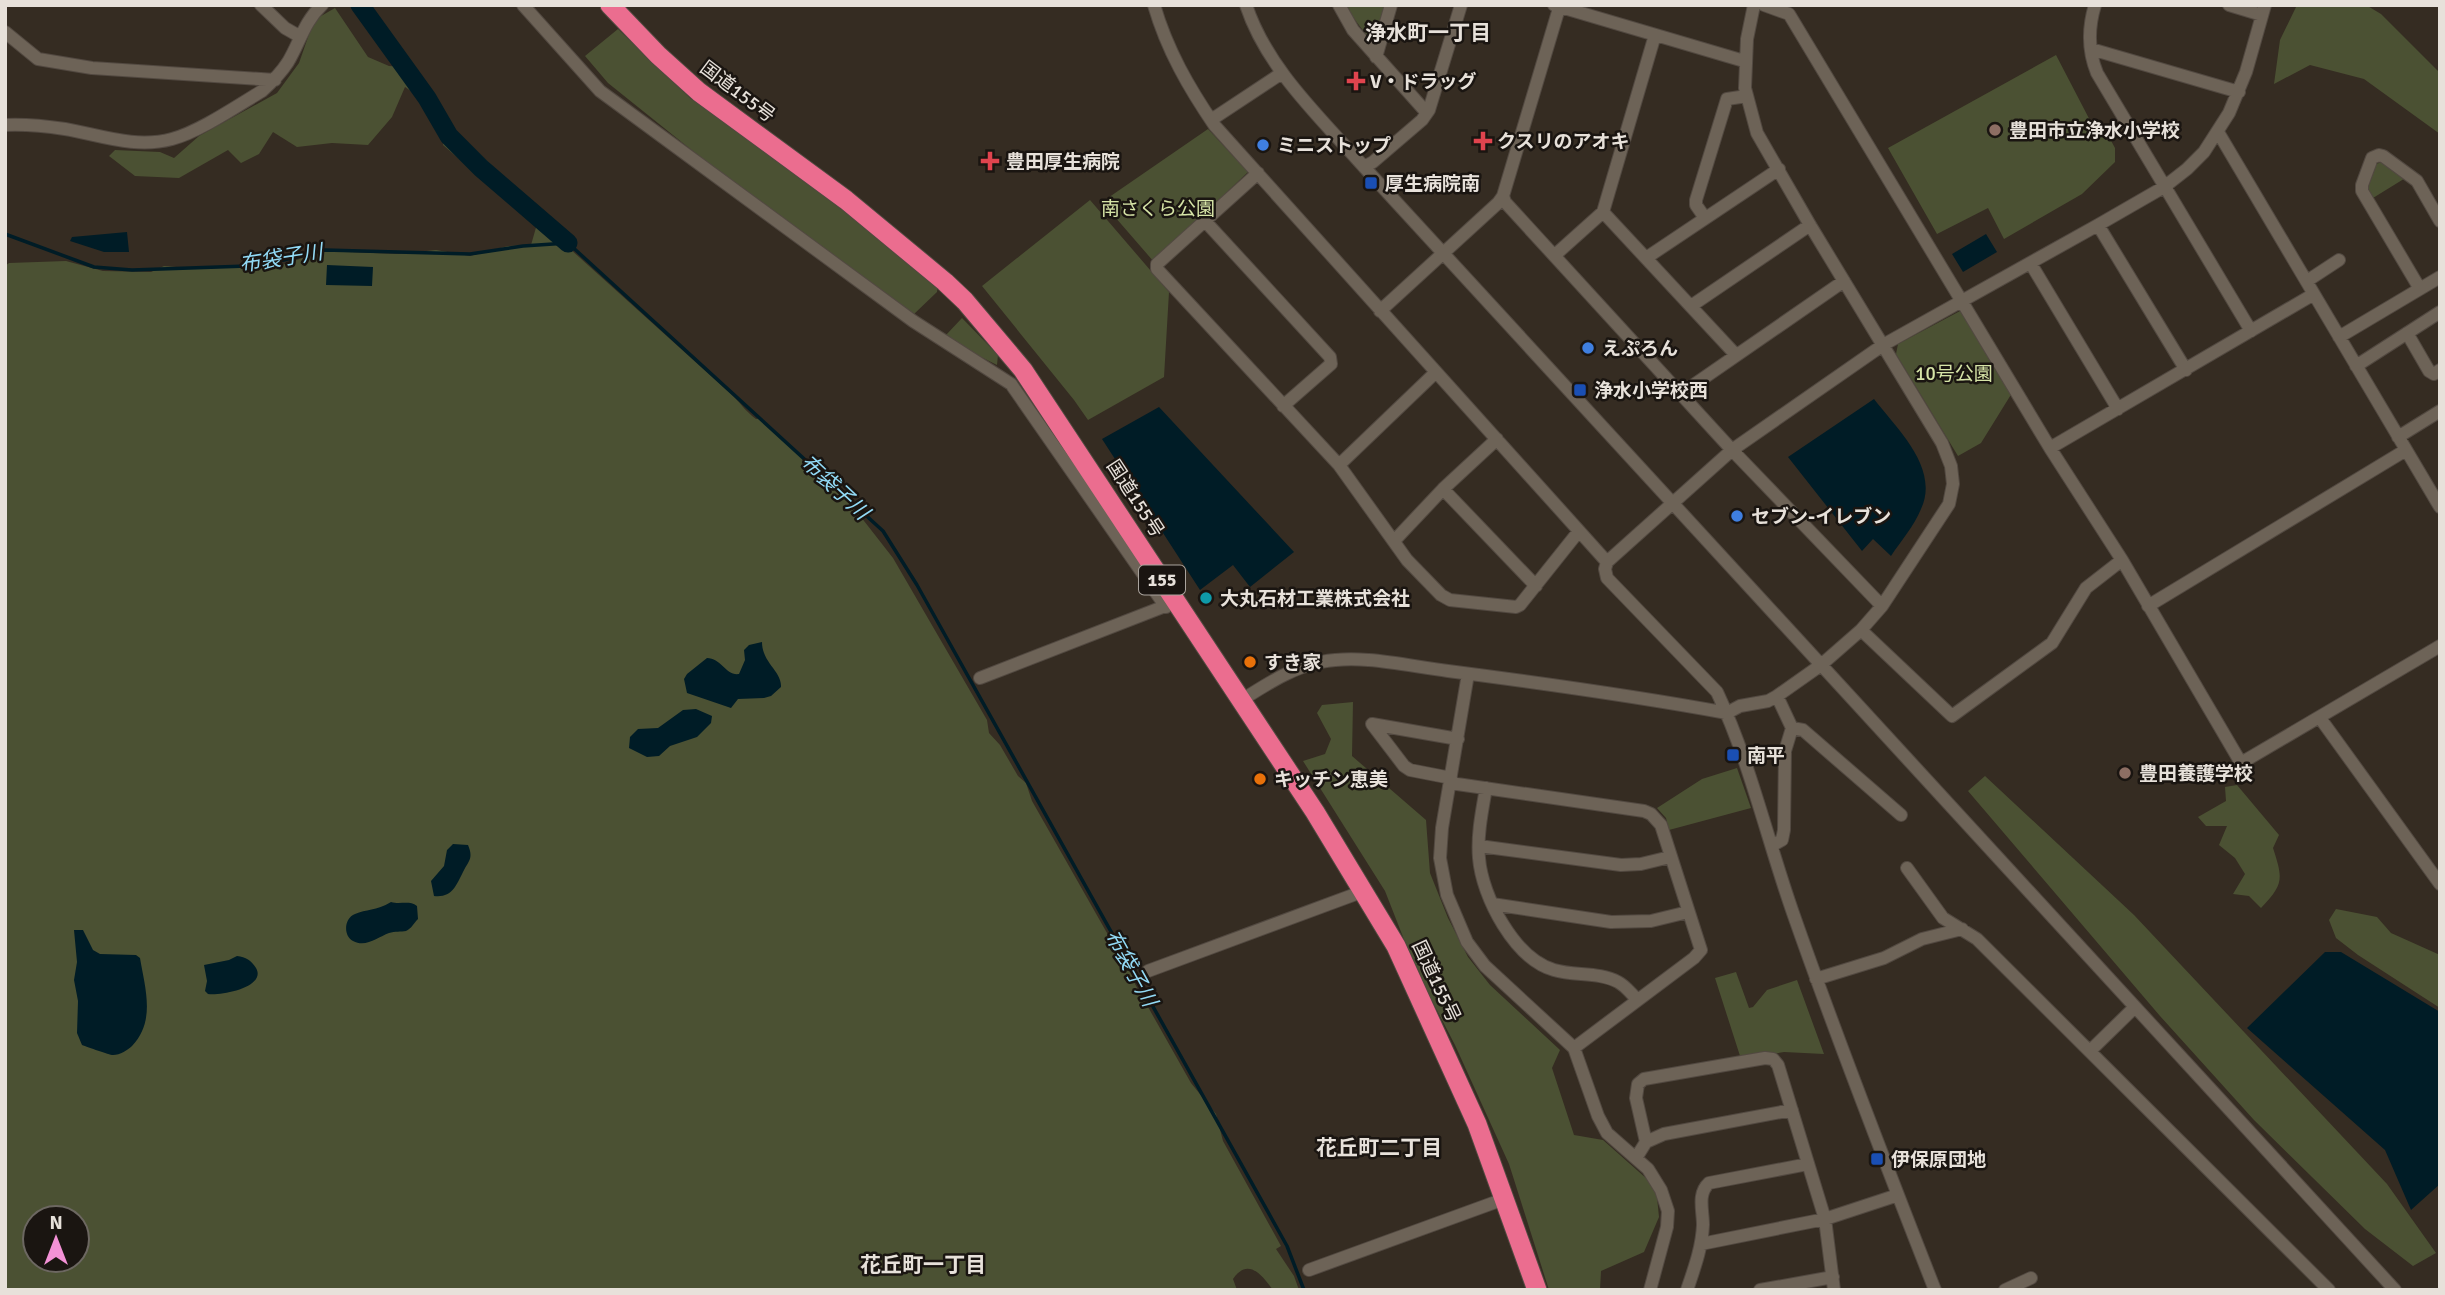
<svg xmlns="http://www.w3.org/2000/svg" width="2445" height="1295" viewBox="0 0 2445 1295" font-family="Signika,'Noto Sans JP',sans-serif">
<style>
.green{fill:#4b5133;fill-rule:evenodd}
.water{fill:#001c26}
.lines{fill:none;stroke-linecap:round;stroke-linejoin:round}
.stream{stroke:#001c26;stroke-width:3.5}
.river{stroke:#001c26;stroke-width:19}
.minor-casing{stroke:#524941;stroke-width:14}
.highway-casing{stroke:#524941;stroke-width:21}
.minor{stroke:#6d6357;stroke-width:12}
.highway{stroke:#eb6d8f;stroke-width:19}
.health-dot{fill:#e0444e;stroke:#1a1511;stroke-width:2.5}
.education-dot{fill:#8d6e63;stroke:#1a1511;stroke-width:2.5}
.shop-dot{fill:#3f7fe0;stroke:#1a1511;stroke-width:2.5}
.transit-dot{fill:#1a4fb4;stroke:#1a1511;stroke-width:2.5}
.culture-dot{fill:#0f9aa8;stroke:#1a1511;stroke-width:2.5}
.food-dot{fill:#e8710a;stroke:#1a1511;stroke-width:2.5}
.labels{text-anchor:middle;stroke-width:5;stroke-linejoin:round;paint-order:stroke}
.shield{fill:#1a1511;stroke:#aaa49e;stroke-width:2}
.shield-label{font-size:18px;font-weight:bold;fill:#e7e1da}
.poi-label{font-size:19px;font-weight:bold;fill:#e7e1da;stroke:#1a1511;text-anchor:start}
.street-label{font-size:19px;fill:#e7e1da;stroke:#1a1511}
.park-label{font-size:19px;fill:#d6e4a7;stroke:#1a1511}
.neighbourhood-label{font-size:21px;font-weight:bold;fill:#e7e1da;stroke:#1a1511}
.water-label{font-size:21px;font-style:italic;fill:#92daf6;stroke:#1a1511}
</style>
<rect width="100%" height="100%" fill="#352c22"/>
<path class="green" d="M1344 5H1385L1376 35 1370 40Z
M2297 5H2366L2381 14 2440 73V134L2364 79 2310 65 2274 84 2280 40Z
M335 8 368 57 389 66 406 67 421 76 456 131 551 222 569 248 730 393C740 402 745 411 756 419L761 418 850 503 893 558 987 720 989 733 1000 745 1018 776 1026 783 1032 801 1111 940 1131 966 1135 984 1191 1083 1216 1114 1223 1141 1281 1246 1276 1249 1294 1276 1299 1290H1273C1262 1275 1248 1257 1233 1279L1237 1290H5V266L9 263 66 261 103 271 151 272 164 266 189 268 285 264 323 251 398 254 436 250 470 256 508 246 531 245 537 224 522 202 482 165 459 159 443 145 447 127 433 106 405 87 392 117 368 145 332 143 297 147 273 132 259 154 241 163 228 150 179 178 135 176 109 156 115 150 160 152 174 158 199 136 277 93 299 63 314 20ZM35 1218H77V1260H35Z
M618 29 690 98 812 183 938 284 937 292 913 315 704 160 608 83 585 56Z
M2056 55 2095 130 2103 126 2115 148V162L2082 194 2004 239 1988 208 1937 234 1888 148Z
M1208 129 1248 172 1154 262 1102 202Z
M2385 161 2407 177 2373 198 2367 188 2376 164Z
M1090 200 1169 292 1164 377 1088 420 1074 400 982 286Z
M1962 310 2012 393 1981 443 1958 456 1896 354 1898 344Z
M962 318 998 355 997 365 961 347 946 335Z
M1353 702 1352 756 1426 820 1430 873 1448 918 1468 957 1490 985 1560 1050 1552 1068 1574 1135 1603 1140 1656 1187 1659 1217 1644 1252 1601 1271 1600 1290H1549L1509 1164 1455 1045 1416 970 1385 891 1303 761 1325 754 1331 739 1317 713 1322 705Z
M1737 768 1751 808 1669 830 1666 818 1657 808 1702 779Z
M1985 776 2134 915 2387 1184 2436 1253 2413 1266 2365 1229 2254 1120 2160 1016 1968 791Z
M2237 785 2279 835 2273 848C2283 879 2284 884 2261 908L2249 896 2233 894 2245 874 2235 858 2219 845 2227 826H2206L2198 817 2226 801 2225 787Z
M2336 909 2377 917 2391 933 2440 955V1008L2358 955 2336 938 2329 920Z
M1736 972 1749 1008 1753 1007 1767 990 1797 980 1824 1054 1784 1052 1741 1059 1715 978Z"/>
<path class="water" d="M127 232 129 252H104L70 241 72 237Z
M1986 234 1997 252 1963 272 1952 254Z
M327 265 373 267 372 286 326 285Z
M1874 399C1897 429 1940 468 1921 509 1914 526 1901 541 1891 556L1873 539 1862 551 1788 457Z
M1159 407 1294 552 1250 587 1233 565 1200 590 1102 439Z
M762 642C762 663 782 671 781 687L771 696 764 698 738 699 731 708 687 693 684 679 687 674 707 658C721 658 726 676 739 674L745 660 744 650 749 645Z
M696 709 712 716 711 723 697 737 670 746 659 756 647 757 629 748 630 737 638 729 658 728 683 710Z
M453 844 468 845C474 859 468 861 463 872 456 886 452 898 434 896L431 881 444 866 447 850Z
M391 902C400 905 409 900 417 906L418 919C414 923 411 929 406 931 401 932 395 931 389 933 378 937 366 948 353 941 343 936 344 918 355 914 366 909 376 911 391 902Z
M74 930H83L93 950 100 954 136 955 140 958C145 988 156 1021 132 1046 128 1050 120 1055 113 1055 109 1055 88 1047 82 1045L77 1033 78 1001 74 980 77 962Z
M2325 952H2341L2440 1012V1184L2411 1210 2385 1150 2247 1028Z
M237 956C246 957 251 960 256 968 267 987 221 996 208 994L205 991 207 981 204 965 229 960Z"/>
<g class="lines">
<path class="stream" d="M5 234 94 267 132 270 247 266 284 260 325 250 470 254 523 246 568 243 883 531 917 585 1287 1246 1304 1290"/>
<path class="river" d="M360 5 427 98 449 136 481 168 568 243"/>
<defs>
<path id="minor" d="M261 5 285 28 299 36
M523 5 600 91 913 321 1011 384 1166 607
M1154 5C1167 50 1189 88 1215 126L1607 562
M1246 5C1267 69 1321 118 1364 167L2395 1290
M1339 5 1353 30 1427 113
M1554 5 1744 61
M1764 5 1789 14 2050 448 2122 560 2241 763 2440 646
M2095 5C2088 28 2088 51 2097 73L2251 331
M2229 5 2262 15
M5 32 38 59 92 68 275 80
M2091 49 2239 92
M1376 57 1391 5
M1211 120 1282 73
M5 125C25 124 45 126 65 129 100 135 135 149 172 139 199 132 237 106 262 91 272 82 281 73 288 62 300 42 304 22 322 5
M2218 132 2440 507
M1364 167 1373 162 1422 120 1429 110 1461 5
M1258 173 1157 264V269L1339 465 1407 560 1441 595 1450 600 1516 607 1520 605 1579 531
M1503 196 1505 202 1732 450 1882 606
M1603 212 1736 355
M1705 218 1696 205V200L1727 99 1747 96
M1205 221 1330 357 1331 364 1283 406
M2098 225 2186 370
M1555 255 1603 212 1655 35
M1646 258 1779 169
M2031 264 2118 409
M2307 281 2339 260
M2420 289 2362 191V185L2372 158 2379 155 2383 156 2417 181 2440 221
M1691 306 1810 225
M1380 311 1498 203 1503 196 1560 5
M2407 333 2429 371 2434 374 2440 370
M2339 337 2440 277
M2356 366 2440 312
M1682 393 1844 281
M2398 437 2440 411
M2050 448 2314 294
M1339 465 1435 373
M1443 489 1536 586
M1394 541 1443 489 1497 439
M2148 606 2406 450
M1861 630 1952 716 2052 643 2086 588 2122 560
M1468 674 1442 828 1440 858 1447 895 1467 942 1485 966 1574 1048 1598 1116 1607 1133 1648 1169 1661 1190 1668 1211 1667 1227 1650 1290
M980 678 1173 603
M1240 701C1266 685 1290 668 1321 662 1362 654 1407 666 1448 671 1541 683 1635 696 1727 713L1740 706 1768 701 1777 696 1821 665 1861 630 1882 606 1949 504 1953 484 1951 466 1942 443 1810 225 1757 133 1745 88 1747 39 1754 5
M2320 718 2440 884
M1792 728 1803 730 1901 815
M1451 778 1410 770 1404 766 1372 724 1458 739
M1450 783 1644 811 1651 814 1661 825 1701 950 1694 958 1574 1048
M1486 788C1482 811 1477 835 1479 858 1482 897 1515 959 1554 970 1574 976 1600 972 1618 982 1626 986 1632 995 1638 1000
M1773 845 1782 840 1784 830 1785 751 1792 728 1777 696
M1479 846 1621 865 1641 864 1670 857
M1907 868 1943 918 1977 939 2329 1290
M1492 904 1611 922 1651 921 1688 912
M1148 971 1364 891
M1816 979 1884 958 1922 939 1962 929
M2091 1050 2135 1007
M1646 1142 1664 1134 1792 1110
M1636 1158 1646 1142 1636 1098 1638 1084 1644 1079 1765 1058 1773 1059 1778 1065 1825 1219 1834 1290
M1701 1244 1825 1219 1898 1195
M1309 1270 1504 1199
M1687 1290C1694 1269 1702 1248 1703 1225 1703 1210 1697 1194 1709 1183L1808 1164
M1760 1290 1833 1277
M1935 1290C1886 1165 1837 1039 1793 913 1767 839 1750 762 1717 692L1607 578 1605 569 1607 562 1732 450 1883 345 2098 225 2164 187 2187 169 2204 152 2229 113 2246 72 2265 5
M2005 1290 2031 1278"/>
<path id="highway" d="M610 5 658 55 699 92 846 200 945 282 965 301 1023 370 1315 812 1396 946 1477 1124 1537 1290"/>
</defs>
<use href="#minor" class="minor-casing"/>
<use href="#highway" class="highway-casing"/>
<use href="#minor" class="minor"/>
<use href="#highway" class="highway"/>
</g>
<g class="health-dot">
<path d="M1352.5 70.5h7v7h7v7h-7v7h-7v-7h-7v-7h7z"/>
<path d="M1479.5 130.5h7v7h7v7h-7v7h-7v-7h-7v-7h7z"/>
<path d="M986.5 150.5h7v7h7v7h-7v7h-7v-7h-7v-7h7z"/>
</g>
<g class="education-dot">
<circle cx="1995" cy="130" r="7"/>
<circle cx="2125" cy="773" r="7"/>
</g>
<g class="shop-dot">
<circle cx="1263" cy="145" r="7"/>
<circle cx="1588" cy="348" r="7"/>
<circle cx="1737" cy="516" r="7"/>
</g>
<g class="transit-dot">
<rect x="1364" y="176" width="14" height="14" rx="3.5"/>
<rect x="1573" y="383" width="14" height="14" rx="3.5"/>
<rect x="1726" y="748" width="14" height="14" rx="3.5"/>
<rect x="1870" y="1152" width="14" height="14" rx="3.5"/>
</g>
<circle class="culture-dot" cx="1206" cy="598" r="7"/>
<g class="food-dot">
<circle cx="1250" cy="662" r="7"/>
<circle cx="1260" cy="779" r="7"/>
</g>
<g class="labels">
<rect class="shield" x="1139" y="565.5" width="46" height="29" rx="5"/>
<g class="shield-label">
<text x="1162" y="586">155</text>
</g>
<g class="poi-label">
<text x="1370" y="88">V・ドラッグ</text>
<text x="2009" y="137">豊田市立浄水小学校</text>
<text x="1497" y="148">クスリのアオキ</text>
<text x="1277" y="152">ミニストップ</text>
<text x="1006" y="168">豊田厚生病院</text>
<text x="1385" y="190">厚生病院南</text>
<text x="1602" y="355">えぷろん</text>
<text x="1594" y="397">浄水小学校西</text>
<text x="1751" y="523">セブン-イレブン</text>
<text x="1220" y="605">大丸石材工業株式会社</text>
<text x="1264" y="669">すき家</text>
<text x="1747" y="762">南平</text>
<text x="2139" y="780">豊田養護学校</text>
<text x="1274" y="786">キッチン恵美</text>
<text x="1891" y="1166">伊保原団地</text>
</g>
<g class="street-label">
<text transform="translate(738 91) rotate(37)" y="7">国道155号</text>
<text transform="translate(1136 498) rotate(57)" y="7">国道155号</text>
<text transform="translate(1437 981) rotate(65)" y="7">国道155号</text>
</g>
<g class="park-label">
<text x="1158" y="215">南さくら公園</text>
<text x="1954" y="380">10号公園</text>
</g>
<g class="neighbourhood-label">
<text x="1428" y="40">浄水町一丁目</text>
<text x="1379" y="1155">花丘町二丁目</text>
<text x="923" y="1272">花丘町一丁目</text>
</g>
<g class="water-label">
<text transform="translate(281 258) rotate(-9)" y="7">布袋子川</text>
<text transform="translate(835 487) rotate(43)" y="7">布袋子川</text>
<text transform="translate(1131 968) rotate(61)" y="7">布袋子川</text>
</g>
</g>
<rect width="2445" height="1295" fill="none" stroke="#e7e1da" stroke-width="14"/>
<g transform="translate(56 1239)"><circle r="33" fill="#1a1511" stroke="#6c6761" stroke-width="2"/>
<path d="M0-5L12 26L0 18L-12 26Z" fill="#f391d6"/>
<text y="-10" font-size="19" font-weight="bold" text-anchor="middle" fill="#e7e1da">N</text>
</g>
</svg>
